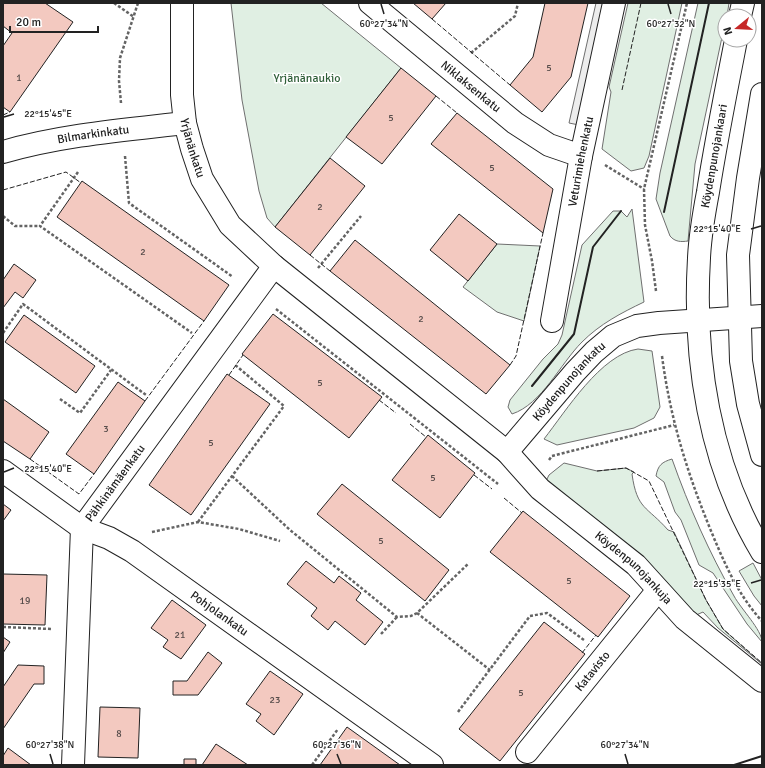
<svg xmlns="http://www.w3.org/2000/svg" width="765" height="768" viewBox="0 0 765 768" font-family="Signika,sans-serif">
<style>
.green{fill:#e0efe3;stroke:#6f6f6f}
.parking{fill:#ededed;stroke:#6f6f6f}
.building{fill:#f3c9c0;stroke:#222}
.lines{fill:none;stroke-linecap:round;stroke-linejoin:round}
.minor-casing{stroke:#222;stroke-width:24}
.secondary-casing{stroke:#222;stroke-width:24}
.path{stroke:#646464;stroke-width:2.5;stroke-dasharray:3 2;stroke-linecap:butt}
.minor{stroke:#fff;stroke-width:22}
.secondary{stroke:#fff;stroke-width:22}
.fence{stroke:#222;stroke-width:1;stroke-dasharray:5 2;stroke-linecap:butt}
.wall{stroke:#222;stroke-width:2}
.ticks{fill:none;stroke:#222;stroke-width:1.5}
.labels{text-anchor:middle;stroke-width:3;stroke-linejoin:round;paint-order:stroke}
.number-label{font-size:10px;fill:#564c4a}
.park-label{font-size:12px;fill:#2f5e38;stroke:#fff}
.street-label{font-size:12px;fill:#222;stroke:#fff}
.ticks-label{font-size:10px;text-anchor:middle;fill:#222;stroke:#fff;stroke-width:3;stroke-linejoin:round;paint-order:stroke}
</style>
<rect width="100%" height="100%" fill="#fff"/>
<path class="green" d="M231 3H321L401 68 275 227 267 218 259 191 242 100Z
M628 3H682L649 156 644 168 631 171 602 149 611 92 609 87Z
M698 3H729L727 16H725V23L695 164 688 241C681 242 675 242 670 236L656 199 660 173Z
M632 209 644 302C621 313 600 324 582 342 560 364 542 404 512 414L508 407 510 400 543 359 558 344 562 335 582 245 613 211H621L627 217Z
M497 244 540 246 524 321 497 312 463 287Z
M638 349 652 351 660 407 654 418 634 428 557 445 544 439C566 411 601 354 638 349Z
M672 459C689 507 709 552 734 596 741 609 762 630 762 642L747 624 713 573 699 565 681 520 675 512 664 482 656 476C658 465 662 462 672 459Z
M564 463 597 471 626 468 634 472 632 474C637 510 647 506 668 530L674 532 706 600 723 629 762 664 718 628 703 612 694 616 546 481 549 475Z
M753 563 762 580V606L754 596 739 571Z"/>
<path class="parking" d="M596 3H605L579 125 569 123Z"/>
<path class="building" d="M3 3H45L73 22 10 112 3 107V46L12 33 3 26Z
M413 3H446L432 19Z
M545 3H588L571 77 542 112 510 85 533 57Z
M401 68 436 96 382 164 346 137Z
M457 113 553 189 543 233 431 144Z
M330 158 365 186 310 255 275 227Z
M82 181 229 285 204 321 57 217Z
M459 214 497 244 468 281 430 250Z
M355 240 510 365 486 394 330 271Z
M14 264 36 280 23 298 15 292 3 308V280Z
M273 314 382 397 349 438 242 354Z
M24 315 95 366 76 393 5 342Z
M227 374 270 404 191 515 149 485Z
M118 382 145 401 94 474 66 454Z
M3 399 49 432 30 459 3 441Z
M428 435 475 473 440 518 392 480Z
M342 484 449 570 425 601 317 514Z
M3 504 11 510 3 521Z
M523 511 630 596 598 637 490 552Z
M306 561 334 583 339 576 361 593 356 600 383 622 365 645 335 621 328 630 311 616 317 608 287 584Z
M3 574 47 575 45 625 3 624Z
M172 600 206 625 181 659 163 647 168 640 151 628Z
M544 622 585 654 500 761 459 729Z
M3 637 10 642 3 653Z
M208 652 222 663 198 695H173V681H187Z
M18 665 44 666V684H34L3 729V687Z
M270 671 303 694 274 735 256 721 261 714 246 704Z
M100 707 140 708 138 758 98 757Z
M347 727 400 765H320Z
M216 744 248 765H202Z
M8 748 31 765H3V756Z
M184 759H196V765H184Z"/>
<g class="lines">
<defs>
<g id="minor">
<path id="s1" d="M182 3V95L185 123 192 149 202 179 230 225 274 266 507 452 575 372 594 352 613 336 637 326 659 323 762 316"/>
<path id="s2" d="M370 3 515 123 549 145 581 156"/>
<path id="s3" d="M3 152C62 135 124 130 185 123"/>
<path id="s4" d="M552 321 581 156 614 3"/>
<path id="s5" d="M507 452 540 489 636 565 685 619 762 681"/>
<path id="s6" d="M3 471 82 528 109 538 132 551 432 765"/>
<path id="s7" d="M527 752 658 590"/>
<path id="s8" d="M73 765 82 528 274 266"/>
</g>
<path id="secondary" d="M740 16 743 3
M736 40C726 91 716 141 708 192 704 213 700 236 699 258 693 358 709 464 762 552
M762 94 748 178 738 255 741 361 748 404 762 455"/>
</defs>
<use href="#minor" class="minor-casing"/>
<use href="#secondary" class="secondary-casing"/>
<path class="path" d="M114 3 134 17
M471 53 515 16 518 3
M121 103 119 81 120 58 138 3
M125 156 129 203 233 277
M605 165 644 189
M78 172 40 226 192 333
M3 216 15 226H40
M318 268 361 216
M656 291 652 261 645 225 644 189 687 3
M276 309 498 484
M3 333 23 304 146 395
M662 356C670 417 686 469 709 526 723 560 737 594 762 621
M60 399 80 413 111 370
M549 460 552 456 674 425
M232 476 290 530 397 617 411 616 417 613 469 563
M198 522 284 406 234 364
M152 532 198 522 239 529 280 541
M417 613 490 670
M3 627 52 629
M381 634 397 617
M458 712 530 616 547 613 584 640
M312 765 338 729"/>
<use href="#minor" class="minor"/>
<use href="#secondary" class="secondary"/>
<path class="fence" d="M432 19 510 85
M622 90 641 3
M436 96 457 113
M3 115 10 112
M3 190 66 172 81 183
M310 255 330 271
M510 365 516 356 543 233
M229 375 243 355
M379 400 396 413
M145 401 204 321
M410 424 426 437
M30 459 79 494 94 474
M597 471 626 468 649 481 706 600 723 629 762 663
M474 475 492 489
M504 498 522 513
M582 653 596 635"/>
<path class="wall" d="M664 212 709 3
M532 386 574 334 593 247 621 211
M734 765 762 756"/>
</g>
<path class="ticks" d="M381 4 384 14M668 4 671 14M4 117 14 114M751 229 761 226M4 472 14 468M751 583 761 580M50 754 53 764M337 754 341 764M625 754 628 764"/>
<g class="labels">
<g class="number-label">
<text x="549" y="71">5</text>
<text x="19" y="81">1</text>
<text x="391" y="121">5</text>
<text x="492" y="171">5</text>
<text x="320" y="210">2</text>
<text x="143" y="255">2</text>
<text x="421" y="322">2</text>
<text x="320" y="386">5</text>
<text x="106" y="432">3</text>
<text x="211" y="446">5</text>
<text x="433" y="481">5</text>
<text x="381" y="544">5</text>
<text x="569" y="584">5</text>
<text x="25" y="604">19</text>
<text x="180" y="638">21</text>
<text x="521" y="696">5</text>
<text x="275" y="703">23</text>
<text x="119" y="737">8</text>
</g>
<g class="park-label">
<text x="307" y="82">Yrjänänaukio</text>
</g>
<g class="street-label">
<text dy="4" stroke="none"><textPath href="#s2" startOffset="131">Niklaksenkatu</textPath></text>
<text dy="4" stroke="none"><textPath href="#s3" startOffset="92">Bilmarkinkatu</textPath></text>
<text dy="4" stroke="none"><textPath href="#s1" startOffset="146">Yrjänänkatu</textPath></text>
<text transform="translate(714 156) rotate(-80)" y="4">Köydenpunojankaari</text>
<text dy="4" stroke="none"><textPath href="#s4" startOffset="162">Veturimiehenkatu</textPath></text>
<text dy="4" stroke="none"><textPath href="#s1" startOffset="685">Köydenpunojankatu</textPath></text>
<text dy="4" stroke="none"><textPath href="#s8" startOffset="293">Pähkinämäenkatu</textPath></text>
<text dy="4" stroke="none"><textPath href="#s5" startOffset="172">Köydenpunojankuja</textPath></text>
<text dy="4" stroke="none"><textPath href="#s6" startOffset="260">Pohjolankatu</textPath></text>
<text dy="4" stroke="none"><textPath href="#s7" startOffset="104">Katavisto</textPath></text>
</g>
</g>
<g class="ticks-label">
<text x="384" y="27">60°27'34"N</text>
<text x="671" y="27">60°27'32"N</text>
<text x="48" y="117">22°15'45"E</text>
<text x="717" y="232">22°15'40"E</text>
<text x="48" y="472">22°15'40"E</text>
<text x="717" y="587">22°15'35"E</text>
<text x="50" y="748">60°27'38"N</text>
<text x="337" y="748">60°27'36"N</text>
<text x="625" y="748">60°27'34"N</text>
</g>
<rect width="765" height="768" fill="none" stroke="#222222" stroke-width="8"/>
<g transform="translate(737 28) rotate(252)"><circle r="19" fill="#ffffff" stroke="#a7a7a7"/>
<path d="M0-3L7 15L0 10L-7 15Z" fill="#c62828"/>
<text y="-6" font-size="11" font-weight="bold" text-anchor="middle" fill="#222222">N</text>
</g>
<path d="M10 26v6h88v-6" fill="none" stroke="#222222" stroke-width="2"/>
<text x="16" y="26" font-size="12" fill="#222222" stroke="#ffffff" stroke-width="3" paint-order="stroke">20 m</text>
</svg>
